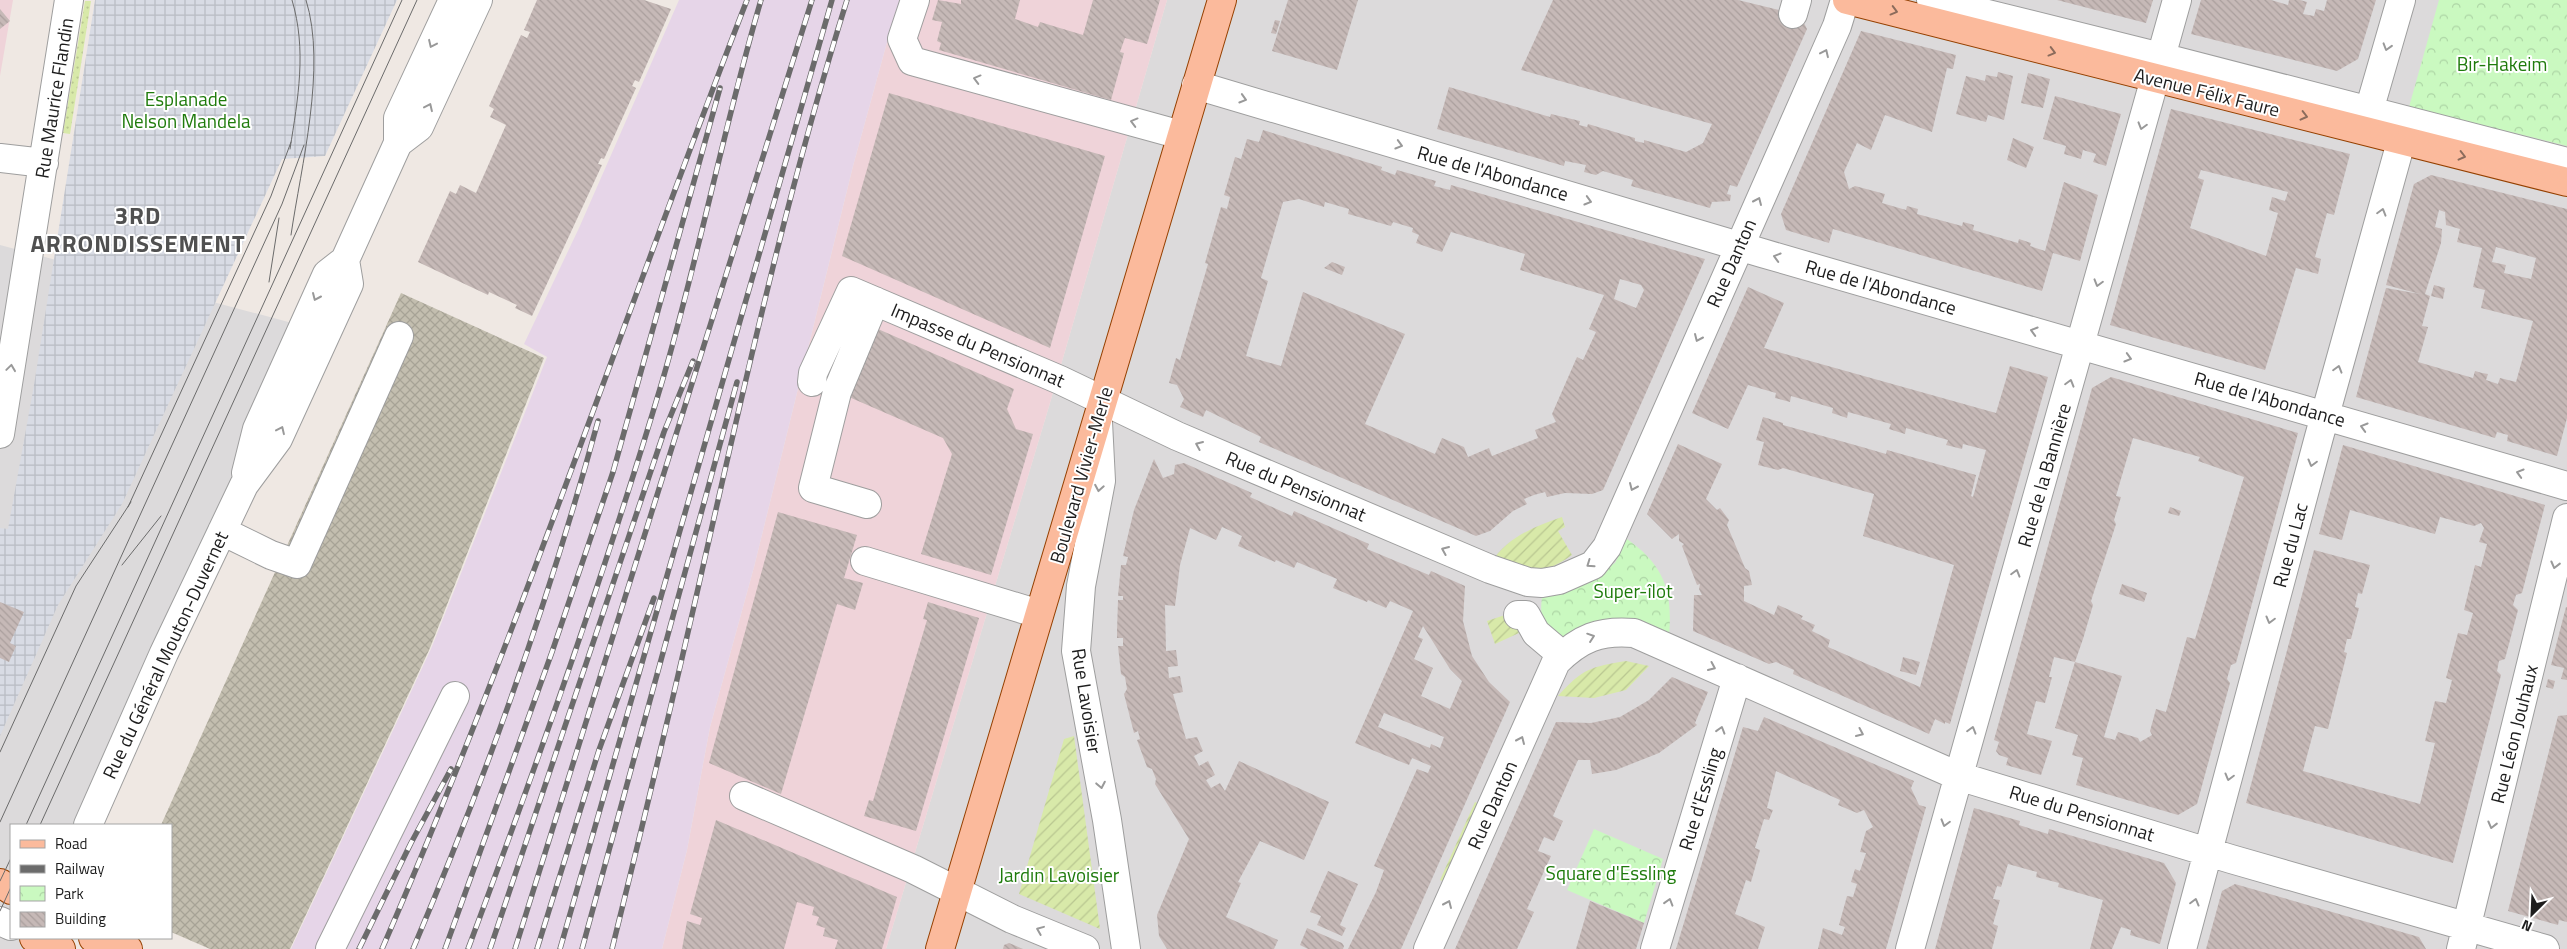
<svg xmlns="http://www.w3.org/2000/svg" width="2567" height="949" viewBox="0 0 2567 949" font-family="'Titillium Web',sans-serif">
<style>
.residential{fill:#dcdadb}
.commercial{fill:#efd3d9}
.railway{fill:#e6d5e8}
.construction{fill:url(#construction-cross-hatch)}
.grass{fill:url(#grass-dots)}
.park{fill:url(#park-crowns)}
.garden{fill:url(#garden-furrows)}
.plaza{fill:url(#plaza-grid)}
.building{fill:url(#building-back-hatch);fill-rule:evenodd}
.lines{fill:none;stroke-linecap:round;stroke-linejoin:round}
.minor-casing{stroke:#9e9e9e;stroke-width:30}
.major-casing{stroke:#954001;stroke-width:30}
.minor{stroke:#fff;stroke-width:28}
.major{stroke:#fbba9c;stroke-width:28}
.tram{stroke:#6b6b6b;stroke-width:1}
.rail-casing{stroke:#6b6b6b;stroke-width:5.5}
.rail{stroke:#fff;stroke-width:4;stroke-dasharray:11;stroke-linecap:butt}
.oneway{stroke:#8c6c5c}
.oneway2{stroke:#999}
.labels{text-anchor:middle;stroke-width:4;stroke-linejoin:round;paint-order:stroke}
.park-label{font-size:19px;fill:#1f7b0c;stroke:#fff}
.street-label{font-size:19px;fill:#1d1d1d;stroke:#fff}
.district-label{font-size:24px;font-weight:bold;letter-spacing:1px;fill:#505050;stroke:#fff}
</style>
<defs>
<pattern id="construction-cross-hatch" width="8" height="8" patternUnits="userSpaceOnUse" patternTransform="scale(1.25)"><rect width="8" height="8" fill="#c3beaf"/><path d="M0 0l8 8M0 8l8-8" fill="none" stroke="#a7a396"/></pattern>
<pattern id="grass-dots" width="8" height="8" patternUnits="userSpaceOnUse" patternTransform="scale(1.25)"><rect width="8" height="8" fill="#d8e9a9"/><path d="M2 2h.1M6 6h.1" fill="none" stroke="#b9c791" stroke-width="1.8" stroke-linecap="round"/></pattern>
<pattern id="park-crowns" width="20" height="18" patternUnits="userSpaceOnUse" patternTransform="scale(1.25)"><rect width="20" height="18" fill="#caf9c0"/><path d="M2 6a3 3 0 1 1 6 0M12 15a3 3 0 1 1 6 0" fill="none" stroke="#add5a5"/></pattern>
<pattern id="garden-furrows" width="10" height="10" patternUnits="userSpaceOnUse" patternTransform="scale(1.25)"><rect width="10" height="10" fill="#d8e9a9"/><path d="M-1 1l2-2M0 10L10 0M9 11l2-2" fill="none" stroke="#b9c791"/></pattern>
<pattern id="plaza-grid" width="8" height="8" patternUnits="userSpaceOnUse" patternTransform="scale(1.25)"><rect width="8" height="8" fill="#d8dbe4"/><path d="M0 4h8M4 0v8" fill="none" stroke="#b9bcc3"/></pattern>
<pattern id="building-back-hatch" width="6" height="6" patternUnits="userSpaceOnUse" patternTransform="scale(1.25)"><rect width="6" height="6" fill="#c6b9b7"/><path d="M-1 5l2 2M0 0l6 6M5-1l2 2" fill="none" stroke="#aa9f9d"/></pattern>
</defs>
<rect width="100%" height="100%" fill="#efe8e3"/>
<path class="residential" d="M1167 0H2567V949H886L1047 413Z
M0 245 307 327 80 825H11V938H30L25 949H0Z"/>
<path class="commercial" d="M0 0H13L0 76Z
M901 0H1167L1047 413 886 949H662L687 850 710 727 754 567 853 166 892 24Z"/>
<path class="railway" d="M679 0H901L892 24 853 166 754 567 710 727 687 850 662 949H291L431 649 547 357 524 344 579 228Z"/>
<path class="construction" d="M401 293 544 358 430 648 290 949H210L171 932V825H161Z"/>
<path class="grass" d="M85 1H91L70 134 63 133Z"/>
<path class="park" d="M2439 0H2567V146L2409 107Z
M1627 539C1664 565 1673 591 1669 636L1562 642C1540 626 1539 616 1543 590L1583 581 1615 563Z
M1594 829 1663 859 1644 923 1567 890Z"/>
<path class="garden" d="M1562 517 1565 527 1558 531 1572 555C1538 579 1528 571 1491 563 1507 537 1534 527 1562 517Z
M1511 613 1519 633 1495 644 1487 621Z
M1626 661 1649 666 1626 690 1594 698 1558 696C1583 668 1591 667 1626 661Z
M1074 736 1100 929 1019 894 1064 739Z
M1475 802 1484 806 1449 884 1440 880Z"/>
<path class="plaza" d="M95 0H397L325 156 282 159 122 504 58 605 0 736V528L8 529 34 385Z"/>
<path class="building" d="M537 0H644L671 9 639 82 635 80 632 86 636 88 604 159 601 158 598 164 602 165 532 316 515 308 517 305 489 292 488 295 418 262 450 191 456 194 460 185 476 193 506 125 490 117 494 109 489 106 521 35 527 38 530 32 524 30Z
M938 0 961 4V0H1020L1015 19 1038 27 1040 22 1083 35 1093 0H1160L1147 44 1125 38 1120 52 1124 53 1111 100 939 50 941 43 937 41 942 22 932 20Z
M1288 0H1358L1337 70 1272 51Z
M1553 0H1738L1800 15 1807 29 1737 187 1730 185 1727 194 1731 195 1730 201 1712 202 1710 208 1631 186 1633 180 1603 171 1596 175 1584 172 1586 165 1565 161 1564 166 1437 129 1449 87 1550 117 1551 114 1580 121 1579 125 1587 127 1588 124 1635 138V141L1644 143V140L1686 152 1703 143 1712 124 1521 70Z
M2057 0H2153L2146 23Z
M2201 0H2271L2288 5 2289 0H2300L2307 2 2303 14 2314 16 2316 9 2324 11 2327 0H2376L2358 59 2337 71 2191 34Z
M0 9 10 21 0 29Z
M1275 20 1280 21 1276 34 1271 33Z
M1861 31 1956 55 1953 69 1947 68 1932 132 1885 115 1871 150 1857 143 1844 172 1849 189 1855 186 1885 194 1882 203 1906 210 1907 206 1918 209 1917 214 1962 226 1963 222 1974 225 1973 230 2018 243 2019 239 2031 243 2030 246 2045 251 2064 182 2098 195 2080 261 2053 253 2042 291 1833 229 1829 243 1786 230 1781 214Z
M1998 72 2013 76 2004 120 1988 115 1986 122 1956 114 1966 76 1985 81 1986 75 1997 77Z
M2028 73 2050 79 2043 108 2021 103Z
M889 93 1105 156 1050 348 842 256Z
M2055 96 2121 114 2106 166 2093 162 2096 154 2083 150 2081 159 2064 154 2066 146 2043 139Z
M2171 109 2350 154 2334 215 2327 213 2315 257 2321 259 2318 274 2296 268 2265 370 2110 325ZM2201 170 2288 192 2285 201 2272 197 2269 210 2278 213 2266 256 2190 228 2204 180 2198 178Z
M1263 130 1382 167 1381 170 1395 175 1397 170 1436 181 1434 186 1450 190 1451 185 1705 259 1603 490 1592 494 1565 493 1547 497 1545 492 1534 495 1524 499 1527 504 1513 511 1490 531 1476 536 1259 442 1261 437 1206 410 1203 417 1180 407 1184 399 1177 385 1169 383 1176 358 1180 360 1208 264 1205 263 1221 207 1227 209 1230 197 1224 195 1235 157 1241 159 1247 139 1259 142ZM1299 199 1324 207 1325 202 1349 209 1348 214 1391 226 1393 222 1413 228 1412 232 1419 235 1416 243 1442 252 1451 232 1525 254 1520 270 1604 295 1589 329 1596 332 1583 360 1577 357 1552 414 1556 422 1535 430 1538 438 1492 456 1489 448 1468 457 1464 447 1442 438 1435 454 1365 424 1405 334 1303 292 1281 366 1246 356 1268 281 1261 278 1283 202ZM1620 279 1641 285 1644 290 1636 308 1614 299Z
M2013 138 2034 147 2026 168 2007 160Z
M2431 175 2567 209V418L2557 456 2507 441 2508 435 2497 432 2495 438 2356 397 2386 288 2420 294 2386 285 2414 184ZM2439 210 2445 212 2446 225 2460 229 2457 242 2482 248 2473 287 2485 290 2481 308 2533 321 2516 382 2500 378 2498 384 2486 380 2488 374 2482 373 2475 371 2473 378 2418 362 2428 327 2422 326 2430 296 2425 294 2441 243 2442 229 2435 227ZM2496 247 2536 258 2531 279 2504 273 2506 265 2492 262Z
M1332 262 1345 267 1342 275 1324 268Z
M2434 285 2445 288 2443 299 2431 296Z
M1748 287 1784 303 1764 348 1996 413 2010 366 2048 377 1950 724 1945 722V724L1935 719 1929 734 1793 674 1794 670 1776 662 1769 664 1693 631 1694 595H1702L1699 589 1700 584 1697 585 1682 546 1684 544 1679 541V534L1672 539 1647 514 1678 444 1722 464 1706 499 1717 510 1720 508 1729 520 1727 525 1745 568 1749 571 1752 585 1744 586V601L1774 615 1778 605 1803 616 1801 619 1815 625 1812 631 1830 640 1828 647 1920 687 1954 565 1863 536 1874 494 1783 468 1778 470 1758 465 1764 442 1756 440 1763 417 1783 423V425L1862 447 1886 454 1887 450 1976 475 1971 496 1973 497 1986 450 1963 444 1962 449 1946 445 1948 440 1906 428 1905 434 1889 429 1891 424 1848 412 1847 418 1832 413 1833 408 1791 396 1790 402 1775 398 1776 393 1748 385 1728 429 1692 413Z
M878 329 1014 389 1007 409 1016 429 1033 434 991 575 921 554 952 454 943 438 849 397Z
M2111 377 2298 433 2236 663 2231 665 2227 679 2230 683 2197 804 2178 815 2076 785 2083 758 2072 755 2078 735 2055 728 2075 662 2122 676 2104 737 2115 740 2118 732 2138 738 2140 742 2152 735 2150 731 2156 709 2166 712 2187 637 2195 639 2244 477 2198 461 2200 457 2133 438 2116 496 2121 497 2114 520 2116 524 2091 601 2093 605 2083 639 2075 662 2054 657 2049 677H2052L2045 703 2036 701 2027 734 2052 741 2041 775 2006 765 2008 758 1999 755 1996 751 1999 742 1994 740 2092 388Z
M2343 445 2545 505 2522 593 2516 595 2513 605 2518 610 2505 659 2499 661 2497 671 2501 675 2453 863 2246 803 2314 550 2370 565 2362 594 2358 593 2355 607 2359 608 2351 639H2347L2344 652 2347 653 2328 729 2315 726 2303 771 2420 804 2435 743 2425 741 2435 701 2446 703 2452 680 2446 678 2458 633 2467 635 2473 613 2464 610 2475 565 2481 567 2487 544 2479 542 2484 528 2481 523 2474 526 2440 517 2435 534 2350 510 2342 540 2319 534Z
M1154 459 1163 478 1174 474 1175 465 1184 463 1252 493 1250 497 1292 516 1294 511 1369 544 1367 549 1429 575 1431 571 1465 586 1463 621 1472 656 1489 682 1510 702 1401 949H1348L1376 892 1384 870 1374 866 1417 769 1428 773 1431 766 1412 758 1409 765 1355 743 1413 611 1390 601 1386 608 1368 600 1367 602 1333 588 1337 579 1297 562 1294 568 1276 560 1275 562 1238 546 1242 536 1222 527 1216 540 1190 528 1180 565 1175 606 1165 605 1166 651 1176 650 1178 666 1168 667 1169 678 1180 676 1183 692 1173 694 1186 739 1197 737 1203 751 1194 756 1199 766 1208 761 1215 775 1206 780 1211 788 1220 783 1225 791 1239 761 1329 802 1304 860 1260 841 1238 882 1241 883 1226 917 1278 940 1274 949H1167L1159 936 1157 915 1189 839 1155 784 1156 779 1152 769 1147 767 1137 740 1140 739 1138 731 1134 733 1124 694 1127 689 1125 677 1121 674 1118 646H1123V638H1117V631L1118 600H1123V596H1118L1121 565H1126L1128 557 1123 556 1134 510ZM1423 626 1450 669 1462 681 1450 709 1421 696 1433 668 1414 659 1423 639 1418 637ZM1384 713 1444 737 1440 748 1431 744 1430 748 1378 727Z
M2170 507 2181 511 2179 516 2168 513Z
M778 512 857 535 844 578 863 583 855 610 837 604 781 794 709 763Z
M2122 584 2147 593 2144 602 2119 594Z
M0 602 24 612 10 643 16 646 9 662 0 658Z
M928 602 979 618 916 831 864 816 869 800 873 801 927 620 923 619Z
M2566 607H2567V680L2561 679 2564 668 2551 665Z
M1903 657 1920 662 1916 675 1900 671Z
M1672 677 1708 692 1695 723 1697 725 1659 753 1616 770 1592 774 1590 760H1578L1553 816 1563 821 1554 841 1544 837 1538 851 1551 856 1527 909 1534 912 1517 949H1455L1556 722 1591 723 1620 717 1649 700Z
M2548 679 2555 681 2553 689 2546 687Z
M2567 715V922L2559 920 2558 925 2508 911 2558 716Z
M1764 717 1914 781 1911 788 1919 805 1926 807 1886 949H1818L1823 928 1842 935 1845 927 1839 925 1847 896 1853 897 1857 884 1851 882 1855 869 1860 871 1866 853 1860 852 1866 831 1873 827 1864 810 1857 813 1838 805 1840 800 1776 771 1767 808 1773 810 1769 820 1764 819 1755 848 1760 850 1751 882 1746 880 1735 914 1765 927 1758 949H1676L1743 727 1758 731Z
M1974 808 2020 821 2019 825 2048 834 2049 829 2164 863 2176 883 2160 944 2130 935 2131 930 2121 927 2112 949H2090L2103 900 2058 887 2059 883 2036 877 2037 872 2008 864 2001 887 1997 886 1993 899 2000 900 1993 924 1998 926 1992 949H1935Z
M716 820 897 897 882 949H835L838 940 823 936 825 928 816 925 819 917 812 915 814 907 797 902 784 949H682L687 921 700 925 702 918 690 914Z
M1328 871 1358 884 1340 925 1346 928 1342 936 1317 925 1321 916 1310 912Z
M2235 884 2419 937 2426 949H2206L2222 891Z
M1590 901 1644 923 1636 949H1576Z
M1307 928 1342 943 1344 946 1343 949H1308L1300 945Z
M1009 943 1023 949H1003L1004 945Z"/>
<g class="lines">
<defs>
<path id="minor" d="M915 0 902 39 912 61 1181 135
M1931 0 2161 57 2567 162
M1793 14 1797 0
M1196 85 1762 253 2567 486
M2364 128 2401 0
M398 143 419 127 478 0
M0 158 44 163
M812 382 813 373 851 291 1060 380 1177 436 1490 569 1528 582 1542 583 1559 580 1593 565 1607 547 1837 26 1845 0
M1098 422 1101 481 1081 586 1076 651 1107 820 1126 949
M0 434 69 0
M246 473 257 429 327 274 345 260 398 143V118L453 0
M867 504 813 488 837 392 875 301
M222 531 271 555 297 564 399 336
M865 561 1039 614
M1518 615H1526L1536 633 1562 655
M744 796 913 869 1012 919 1085 949
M88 825 164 653 244 485 278 439 349 284 345 260
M0 921 11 926
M330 949 455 696
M1428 949 1556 662C1580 638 1600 630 1634 633L1958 776 2231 859 2545 949
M1655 949 1737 678
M1910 949 2177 0
M2182 949 2319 437 2401 142
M2461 949 2567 518"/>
<path id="major" d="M1847 0 2567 182
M0 883 11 890
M34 938 61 949
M93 938 128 949
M940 949 1222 0"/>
</defs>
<use href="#minor" class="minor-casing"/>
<use href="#major" class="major-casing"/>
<use href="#minor" class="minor"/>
<use href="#major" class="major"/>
<path class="tram" d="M290 149C298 98 307 50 292 0
M291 235C301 166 327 67 306 0
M269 282 279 218
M128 507 271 196 291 142
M122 565 161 516
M0 752 76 586 131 502
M0 822 282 204 304 145
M26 825 402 0
M40 825 417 0
M0 881 11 858
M0 911 11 887"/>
<defs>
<path id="rail" d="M359 949 411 843 451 769
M382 949C517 638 624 316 747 0
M413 949C486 777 549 601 598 421
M445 949 552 652 613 472 720 88
M468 949C538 762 605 573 662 382 699 256 724 126 761 0
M490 949 664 432 693 361
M515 949 812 0
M537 949 599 750 654 598
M560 949 832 0
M582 949 737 382
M612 949C644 820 675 691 704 562 747 373 789 185 847 0"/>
</defs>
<use href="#rail" class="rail-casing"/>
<use href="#rail" class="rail"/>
</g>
<defs><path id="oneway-chevron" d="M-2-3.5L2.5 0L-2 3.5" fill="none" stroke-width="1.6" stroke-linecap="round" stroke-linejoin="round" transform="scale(1.25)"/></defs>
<g class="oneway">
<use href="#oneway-chevron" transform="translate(1894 11) rotate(15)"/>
<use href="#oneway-chevron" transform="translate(2052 52) rotate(15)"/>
<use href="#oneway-chevron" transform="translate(2304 116) rotate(14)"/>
<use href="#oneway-chevron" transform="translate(2462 156) rotate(14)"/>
</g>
<g class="oneway2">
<use href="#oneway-chevron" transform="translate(432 44) rotate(115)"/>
<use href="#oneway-chevron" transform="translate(2387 47) rotate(107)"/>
<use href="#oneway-chevron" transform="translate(1825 53) rotate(-65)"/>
<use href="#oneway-chevron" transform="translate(977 79) rotate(-165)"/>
<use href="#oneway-chevron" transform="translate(1243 99) rotate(17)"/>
<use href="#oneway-chevron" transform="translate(429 107) rotate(-65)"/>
<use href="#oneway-chevron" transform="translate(1134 122) rotate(-165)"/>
<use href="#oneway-chevron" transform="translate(2142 126) rotate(106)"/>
<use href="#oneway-chevron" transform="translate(1399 145) rotate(16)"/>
<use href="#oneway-chevron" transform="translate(1588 201) rotate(16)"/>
<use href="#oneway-chevron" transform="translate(1758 201) rotate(-66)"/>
<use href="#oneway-chevron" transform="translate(2382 212) rotate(-74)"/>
<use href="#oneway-chevron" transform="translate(1777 257) rotate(-164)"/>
<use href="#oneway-chevron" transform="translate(2098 283) rotate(106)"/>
<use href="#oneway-chevron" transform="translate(316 297) rotate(114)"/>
<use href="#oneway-chevron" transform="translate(2034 331) rotate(-164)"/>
<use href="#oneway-chevron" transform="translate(1698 338) rotate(114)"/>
<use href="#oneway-chevron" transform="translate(2128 358) rotate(16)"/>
<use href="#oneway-chevron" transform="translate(11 368) rotate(-82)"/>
<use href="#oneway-chevron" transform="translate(2338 369) rotate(-74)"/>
<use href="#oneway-chevron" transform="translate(2070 383) rotate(-74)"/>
<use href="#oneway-chevron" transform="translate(2364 427) rotate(-164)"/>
<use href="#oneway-chevron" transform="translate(281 430) rotate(-65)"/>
<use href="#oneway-chevron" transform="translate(1199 445) rotate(-157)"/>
<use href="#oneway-chevron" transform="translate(2312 463) rotate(105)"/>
<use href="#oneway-chevron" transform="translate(2520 473) rotate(-164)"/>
<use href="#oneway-chevron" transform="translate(1633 487) rotate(114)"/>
<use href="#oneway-chevron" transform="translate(1099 488) rotate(100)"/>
<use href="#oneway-chevron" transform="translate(1445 550) rotate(-157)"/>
<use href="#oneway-chevron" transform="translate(1590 564) rotate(145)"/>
<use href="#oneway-chevron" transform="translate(2555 565) rotate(104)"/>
<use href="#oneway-chevron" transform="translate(2016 573) rotate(-74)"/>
<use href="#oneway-chevron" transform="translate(2270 620) rotate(105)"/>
<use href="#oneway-chevron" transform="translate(1591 637) rotate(-19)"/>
<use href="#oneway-chevron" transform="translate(1712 667) rotate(24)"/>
<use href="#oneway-chevron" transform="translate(1721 730) rotate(-73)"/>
<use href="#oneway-chevron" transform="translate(1972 730) rotate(-74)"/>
<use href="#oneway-chevron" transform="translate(1860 733) rotate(24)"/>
<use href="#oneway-chevron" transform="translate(1521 740) rotate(-66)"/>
<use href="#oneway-chevron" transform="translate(2229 777) rotate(105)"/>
<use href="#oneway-chevron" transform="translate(1101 785) rotate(79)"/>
<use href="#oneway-chevron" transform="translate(1945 823) rotate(106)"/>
<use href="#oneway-chevron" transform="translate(2492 825) rotate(104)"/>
<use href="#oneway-chevron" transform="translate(1669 902) rotate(-73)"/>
<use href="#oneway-chevron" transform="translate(2195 902) rotate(-75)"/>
<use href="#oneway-chevron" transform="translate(1448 904) rotate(-66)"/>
<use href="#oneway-chevron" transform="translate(1040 930) rotate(-158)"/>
</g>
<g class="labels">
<g class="park-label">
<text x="2502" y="71">Bir-Hakeim</text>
<text x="186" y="106">Esplanade<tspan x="186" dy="22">Nelson Mandela</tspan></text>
<text x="1633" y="598">Super-îlot</text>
<text x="1611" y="880">Square d'Essling</text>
<text x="1059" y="882">Jardin Lavoisier</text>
</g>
<g class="street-label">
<text transform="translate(2207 92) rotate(14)" y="7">Avenue Félix Faure</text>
<text transform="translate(54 98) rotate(-81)" y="7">Rue Maurice Flandin</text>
<text transform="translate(1493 173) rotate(16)" y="7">Rue de l'Abondance</text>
<text transform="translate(1731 263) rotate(-66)" y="7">Rue Danton</text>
<text transform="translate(1881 287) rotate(16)" y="7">Rue de l'Abondance</text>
<text transform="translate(978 345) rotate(23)" y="7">Impasse du Pensionnat</text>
<text transform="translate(2270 399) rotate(16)" y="7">Rue de l'Abondance</text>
<text transform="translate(1081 475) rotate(-74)" y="7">Boulevard Vivier-Merle</text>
<text transform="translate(2044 475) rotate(-74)" y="7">Rue de la Bannière</text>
<text transform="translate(1296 486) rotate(23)" y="7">Rue du Pensionnat</text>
<text transform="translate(2290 545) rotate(-75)" y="7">Rue du Lac</text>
<text transform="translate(165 655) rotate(-65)" y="7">Rue du Général Mouton-Duvernet</text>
<text transform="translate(1087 701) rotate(81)" y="7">Rue Lavoisier</text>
<text transform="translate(2514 734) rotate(-76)" y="7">Rue Léon Jouhaux</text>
<text transform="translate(1700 799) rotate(-73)" y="7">Rue d'Essling</text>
<text transform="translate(1492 805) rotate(-66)" y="7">Rue Danton</text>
<text transform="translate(2082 813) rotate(17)" y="7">Rue du Pensionnat</text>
</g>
<g class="district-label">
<text x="138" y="224">3RD<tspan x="138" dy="28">ARRONDISSEMENT</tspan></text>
</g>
</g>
<rect x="10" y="824" width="162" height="115" fill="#ffffff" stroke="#a5a5a5"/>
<rect x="20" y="840" width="25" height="8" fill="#fbba9c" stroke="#a5a5a5"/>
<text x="55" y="849" font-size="15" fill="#1d1d1d">Road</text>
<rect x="20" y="865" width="25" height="8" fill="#6b6b6b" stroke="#a5a5a5"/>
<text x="55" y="874" font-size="15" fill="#1d1d1d">Railway</text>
<rect x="20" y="886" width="25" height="15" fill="url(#park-crowns)" stroke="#a5a5a5"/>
<text x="55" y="899" font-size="15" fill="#1d1d1d">Park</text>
<rect x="20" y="912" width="25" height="15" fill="url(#building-back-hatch)" stroke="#a5a5a5"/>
<text x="55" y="924" font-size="15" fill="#1d1d1d">Building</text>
<g transform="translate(2532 914) rotate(204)" stroke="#ffffff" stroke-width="4" paint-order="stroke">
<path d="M0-4L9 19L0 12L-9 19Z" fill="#1d1d1d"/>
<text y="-8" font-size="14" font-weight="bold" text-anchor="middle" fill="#1d1d1d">N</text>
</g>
</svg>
